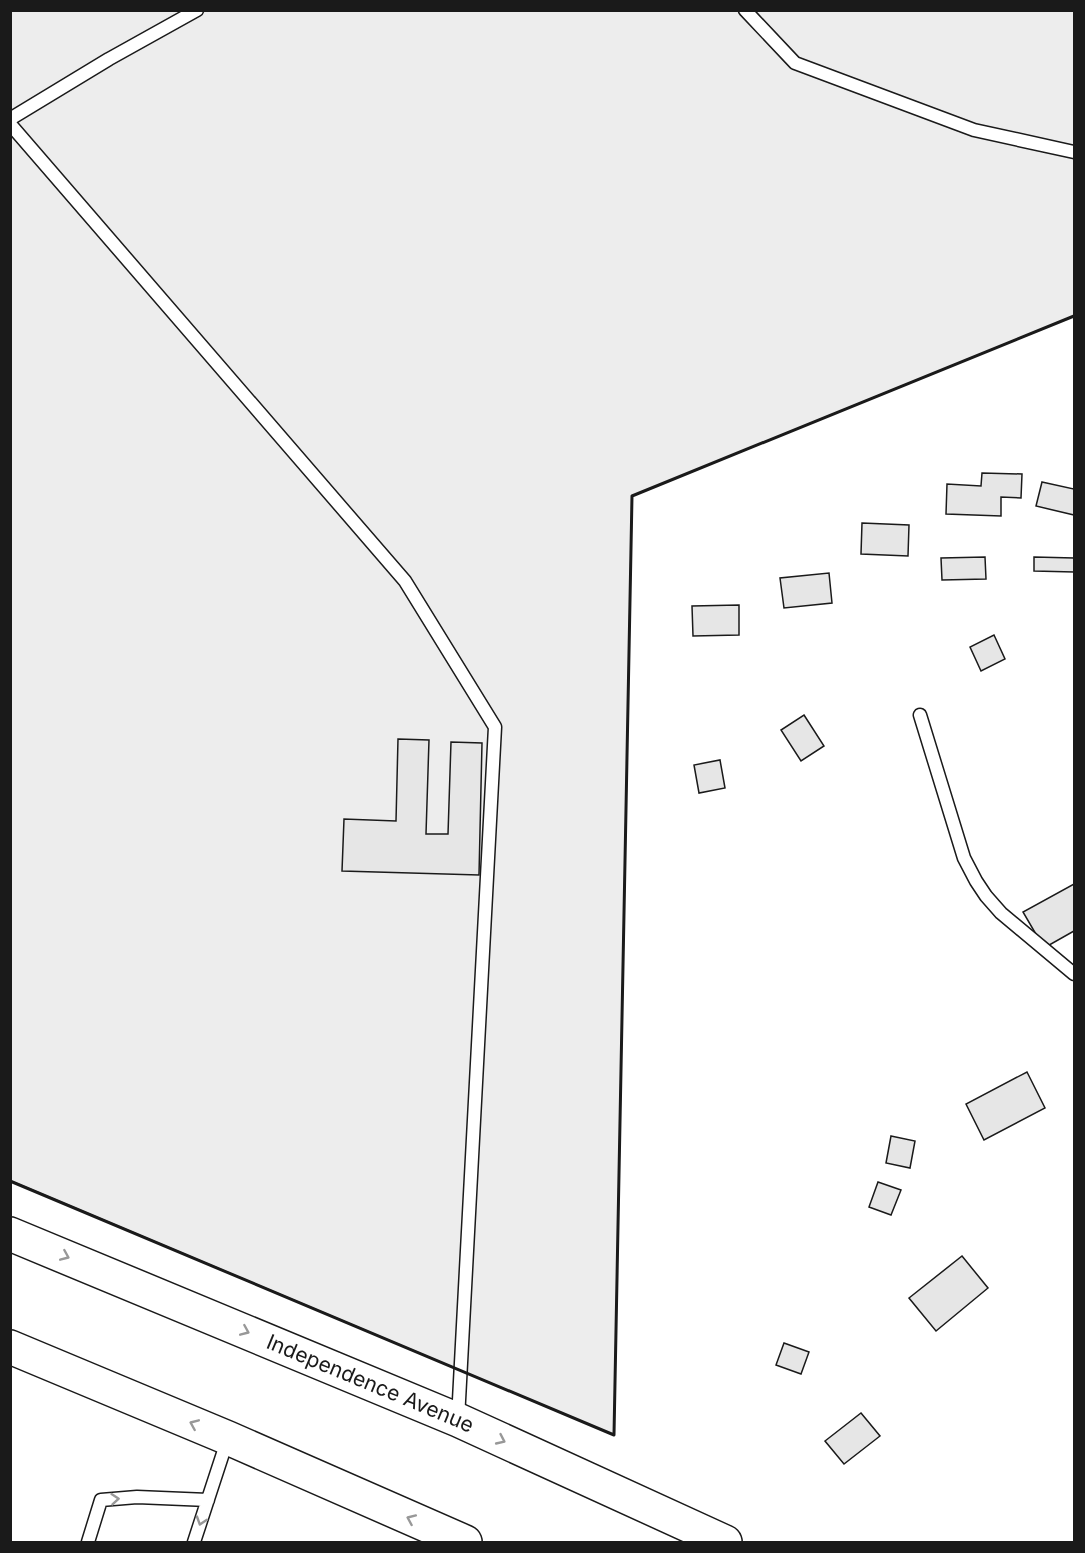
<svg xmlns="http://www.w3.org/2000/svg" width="1085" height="1553" viewBox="0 0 1085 1553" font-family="Inter,sans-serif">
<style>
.green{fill:#ededed;stroke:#6a6a6a;stroke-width:1.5}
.building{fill:#e6e6e6;stroke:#1a1a1a;stroke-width:1.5}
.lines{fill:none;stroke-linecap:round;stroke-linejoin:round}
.service-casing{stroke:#1a1a1a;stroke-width:15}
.secondary-casing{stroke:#1a1a1a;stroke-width:36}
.service{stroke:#fff;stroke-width:12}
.secondary{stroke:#fff;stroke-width:33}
.wall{stroke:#1a1a1a;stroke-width:3}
.oneway{stroke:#989898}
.labels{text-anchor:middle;stroke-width:4.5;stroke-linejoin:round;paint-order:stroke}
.street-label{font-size:21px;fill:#1a1a1a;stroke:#fff}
</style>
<rect width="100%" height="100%" fill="#fff"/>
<path class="green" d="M10 11H1074V316L632 496 614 1435 11 1181Z"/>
<path class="building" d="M982 473 1022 474 1021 498 1001 497V516L946 514 947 484 981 486Z
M1042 482 1074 489V515L1036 506Z
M862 523 909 525 908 556 861 554Z
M985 557 986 579 942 580 941 558Z
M1034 557 1074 558V572L1034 571Z
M829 573 832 603 784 608 780 578Z
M739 605V635L693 636 692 606Z
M994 635 1005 659 981 671 970 647Z
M804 715 824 746 801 761 781 730Z
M398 739 429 740 426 834H448L451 742 482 743 479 875 342 871 344 819 396 821Z
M720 760 725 788 699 793 694 765Z
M1074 884V931L1044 948 1023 912Z
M1027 1072 1045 1108 984 1140 966 1104Z
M891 1136 915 1141 910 1168 886 1163Z
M878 1182 901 1190 891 1215 869 1207Z
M962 1256 988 1288 936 1331 909 1298Z
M784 1343 809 1352 801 1374 776 1365Z
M861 1413 880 1436 844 1464 825 1441Z"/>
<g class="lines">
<defs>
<path id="service" d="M745 10 795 63 974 130 1074 152
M10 119 109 59 197 10
M10 124 405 581 495 727 458 1419
M920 715 964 858 976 881 986 896 1001 913 1074 974
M88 1542 101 1500 137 1497 208 1500
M194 1542 228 1438"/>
<g id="secondary">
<path id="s1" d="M10 1234 458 1420 725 1542"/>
<path d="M10 1347 228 1438 465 1542"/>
</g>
</defs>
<use href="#service" class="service-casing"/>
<use href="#secondary" class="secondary-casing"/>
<use href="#service" class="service"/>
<use href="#secondary" class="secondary"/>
<path class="wall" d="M10 1181 614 1435 632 496 1074 316"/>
</g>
<defs><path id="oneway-chevron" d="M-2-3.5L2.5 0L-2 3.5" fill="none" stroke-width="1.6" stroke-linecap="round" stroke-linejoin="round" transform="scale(1.5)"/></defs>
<g class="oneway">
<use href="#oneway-chevron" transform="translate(65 1256) rotate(23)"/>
<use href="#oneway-chevron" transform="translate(245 1331) rotate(23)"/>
<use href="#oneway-chevron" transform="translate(194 1424) rotate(-157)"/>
<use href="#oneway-chevron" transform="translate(501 1440) rotate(25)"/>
<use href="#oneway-chevron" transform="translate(115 1499) rotate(-5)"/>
<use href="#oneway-chevron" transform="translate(411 1519) rotate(-156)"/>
<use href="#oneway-chevron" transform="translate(201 1521) rotate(108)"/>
</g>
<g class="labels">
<g class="street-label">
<text dy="7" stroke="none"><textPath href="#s1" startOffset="390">Independence Avenue</textPath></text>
</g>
</g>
<rect width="1085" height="1553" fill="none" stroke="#1a1a1a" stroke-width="24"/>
</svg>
